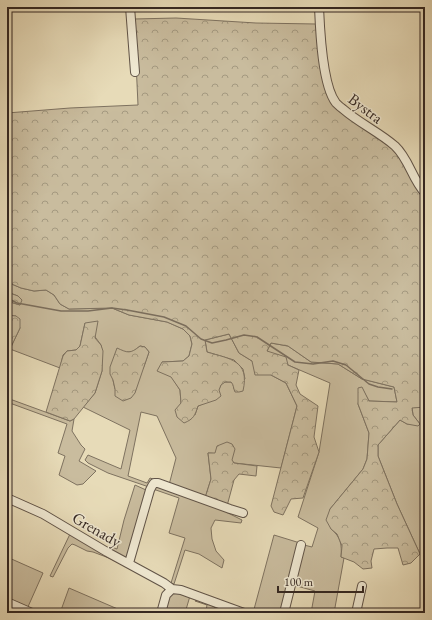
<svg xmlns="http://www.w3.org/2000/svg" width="432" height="620" viewBox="0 0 432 620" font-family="'EB Garamond',serif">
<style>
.grass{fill:#c9bc9e;stroke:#7e7260;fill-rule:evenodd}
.forest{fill:url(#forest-crowns);stroke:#7e7260}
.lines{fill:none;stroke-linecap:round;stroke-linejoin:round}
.stream{stroke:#7b6e5d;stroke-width:1.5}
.minor-casing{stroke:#615448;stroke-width:10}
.minor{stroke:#efe8d1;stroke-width:8}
.labels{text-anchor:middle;stroke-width:3;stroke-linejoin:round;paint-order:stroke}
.street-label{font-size:16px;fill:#342722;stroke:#efe8d1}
</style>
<defs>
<pattern id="forest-crowns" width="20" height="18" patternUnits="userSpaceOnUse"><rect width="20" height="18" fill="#c9bc9e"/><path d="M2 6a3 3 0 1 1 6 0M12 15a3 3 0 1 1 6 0" fill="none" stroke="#a49980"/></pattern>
</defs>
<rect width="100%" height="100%" fill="#e7dbb8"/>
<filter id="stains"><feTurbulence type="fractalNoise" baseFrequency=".005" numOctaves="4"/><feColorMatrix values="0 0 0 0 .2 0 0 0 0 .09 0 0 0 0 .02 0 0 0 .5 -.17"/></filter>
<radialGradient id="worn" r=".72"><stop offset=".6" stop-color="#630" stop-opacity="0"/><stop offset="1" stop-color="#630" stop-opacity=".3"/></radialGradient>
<path class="grass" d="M7 282 21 288 34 291 46 290 54 295 60 304 69 309 112 308 129 315 167 322 183 329 190 336 192 344 189 356 183 361 162 362 180 390 181 403 195 415 198 406C208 402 218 395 221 384L225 382H231L233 384 234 389 245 379 243 369 234 360 207 352 205 340 229 334 239 353 252 361 271 375 286 383 297 406 281 468 234 463C230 456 215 453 208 453L211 479 205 498 169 485 176 458 157 416 141 412 128 476 147 483 150 478 153 479 149 487 108 473 88 463 85 460 88 455 121 469 130 430 83 407 95 393 102 371 101 345 85 323 80 346 76 350 67 351 63 355 60 368 10 349 20 328 16 316 7 315V301L20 305 18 296 7 292ZM140 346 145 347 149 352 143 369 115 389 113 380 126 352H133Z
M271 343 288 346 311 362 338 364 362 379 394 387 397 402 369 401 362 388 358 404 369 433 367 459 363 469 330 509 331 529C341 537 342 545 341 557L344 558 334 613H311L315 591 293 585 304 545 312 547 318 528 298 517 319 452 330 383 288 365 267 351Z
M7 398 70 421 74 419 72 431 81 445 85 449 79 461 96 471 83 484 77 485 59 475 65 456 58 453 67 424 7 402Z
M412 407H425V550L420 554 397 504 378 456V445L400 420 407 424H420L413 415Z
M135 485 146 490 147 492 127 559 111 552 112 547 117 549 124 520Z
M156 485H159L227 509 226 512 242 520 241 523 215 520 211 528 212 539 216 551 224 560 222 568 199 554 185 550 174 584 171 583 185 538 169 533 179 498 153 489 132 561 141 567 132 563 131 560 151 491 152 488Z
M28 509 163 584 166 590 164 593 165 588 163 585 109 558 93 552 87 551 75 545 72 544 68 548 53 577 50 576 70 534Z
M274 535 300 543 283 613H253Z
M7 557 43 573 27 609 7 600Z
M69 588 127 613H60Z
M174 591 190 596 185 613H163L167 601Z
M198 599 215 606 213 613 206 611 207 605 195 601Z"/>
<path class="forest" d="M176 18 256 23 316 24 333 104 343 114 393 149 404 165 417 189 425 197V407L412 408 413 415 420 424 418 426 407 424 400 420 378 445V456L397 504 420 554 411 563 403 565 398 548H387L374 549 371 561 372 568 363 569 354 562 341 557 342 546 337 534 331 529 326 520 330 509 363 469 367 459 369 433 358 404V388L362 387 369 401 397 402 394 387 362 379 338 364 311 362 288 346 271 343 267 351 286 357 288 365 299 370 296 385 300 394 318 406 314 437 319 452 303 498 291 499 283 515 274 512 271 506 297 406 286 383 271 375H255L252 361 239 353 229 334 205 340 207 352C230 359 250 360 243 391L239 392H235C233 388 234 385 231 382H225L221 385 219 390 221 396 216 400 198 406C195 415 194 419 184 423L177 417 175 410 181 403 180 390 171 377 157 371 162 362 183 361 189 356 192 344 190 336 183 329 167 322 129 315 112 308 69 309 60 304 54 295 46 290 34 291 21 288 7 282V113L70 108 138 105 134 19Z
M7 292 18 296 22 300 20 305 7 301Z
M7 315 16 316 20 319V328L10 349H7Z
M98 321 95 338 101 345 103 351 102 371 95 393 74 419 70 421 46 412 63 356 67 351 76 350 80 346 85 323Z
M140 346 145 347 149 352 135 393 131 398 123 401 115 396V389L113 380 110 374V367L117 348C128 353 130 354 140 346Z
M227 442 232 444 235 449 232 460 234 463 257 466 256 476 239 474 234 480 227 506 205 498 211 479 208 453H215L217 446Z"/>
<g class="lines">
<path class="stream" d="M7 298 17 303 61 311H88L112 308 127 310 164 317 186 326 201 339 212 343 226 340 244 335 257 337 295 362 313 364 333 361 346 365 369 384 378 387 392 389"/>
<defs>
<path id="minor" d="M130 7 135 72
M319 7C320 30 322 85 336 103 338 105 340 107 343 109 359 123 379 132 395 146 409 159 412 179 425 193
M7 498 43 514 107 552 164 583 172 589
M129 563 150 490 152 486 154 483H158L230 509 243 513
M7 602 32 613
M161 613 166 595 172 589 181 590 244 613
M284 613 301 545
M356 613 362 586"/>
</defs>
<use href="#minor" class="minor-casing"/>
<use href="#minor" class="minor"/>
</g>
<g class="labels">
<g class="street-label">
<text transform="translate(366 108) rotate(37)" y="6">Bystra</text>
<text transform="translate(97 529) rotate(30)" y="6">Grenady</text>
</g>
</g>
<rect width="432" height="620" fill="none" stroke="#e7dbb8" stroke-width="24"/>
<rect x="8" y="8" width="416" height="604" fill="none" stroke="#342722" stroke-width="2"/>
<rect x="12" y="12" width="408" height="596" fill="none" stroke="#342722"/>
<path d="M278 586v6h85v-6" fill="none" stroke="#342722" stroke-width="2"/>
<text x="284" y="586" font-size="12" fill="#342722" stroke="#efe8d1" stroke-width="3" paint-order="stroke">100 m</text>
<rect width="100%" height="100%" filter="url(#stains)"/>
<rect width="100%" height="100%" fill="url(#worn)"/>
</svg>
